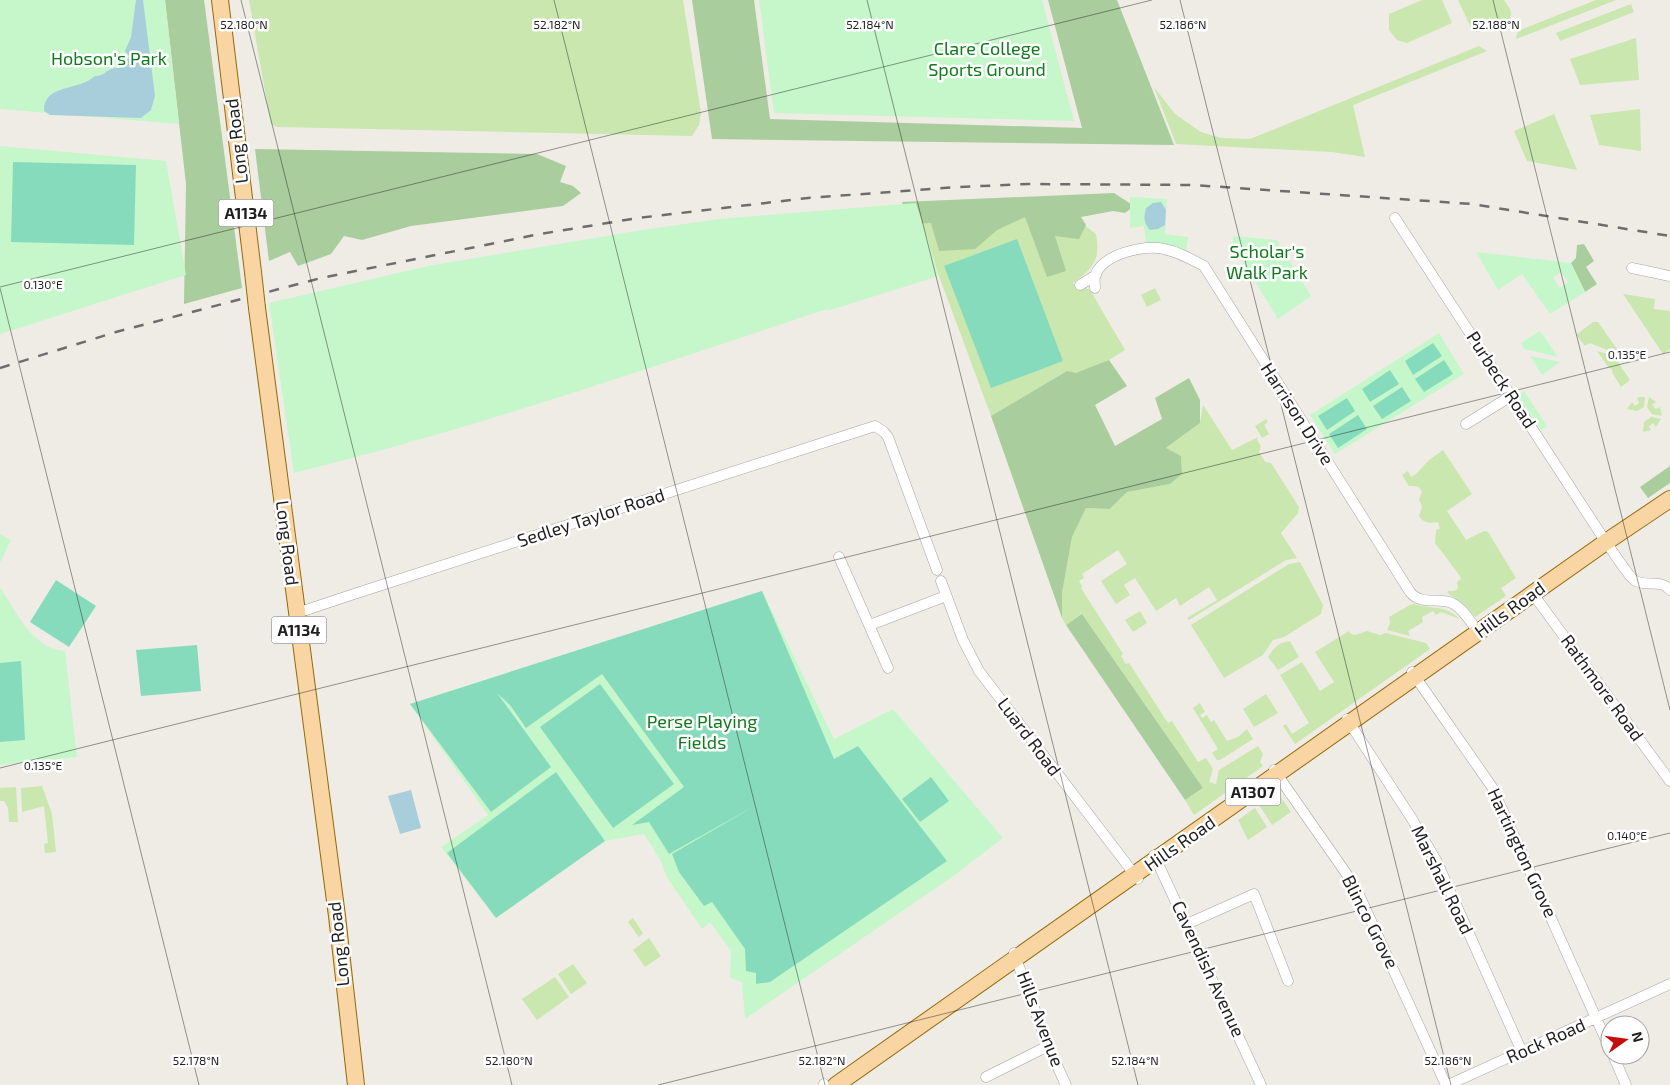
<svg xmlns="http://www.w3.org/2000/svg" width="1670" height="1085" viewBox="0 0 1670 1085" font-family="'Exo 2',sans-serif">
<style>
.grass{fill:#c9e7ae}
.forest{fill:#a9cd9c}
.park{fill:#c5f7ca;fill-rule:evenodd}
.pitch{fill:#87dbbd}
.water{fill:#a8cedb}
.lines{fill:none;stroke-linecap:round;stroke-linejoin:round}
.minor-casing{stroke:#a6a6a6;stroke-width:11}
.primary-casing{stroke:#946907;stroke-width:18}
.minor{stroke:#fff;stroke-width:10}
.primary{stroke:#f8d5a3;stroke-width:16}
.rail{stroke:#6d6d6d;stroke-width:2.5;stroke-dasharray:10 10;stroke-linecap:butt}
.primary-bridge-casing{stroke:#946907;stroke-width:18;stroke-linecap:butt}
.primary-bridge{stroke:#f8d5a3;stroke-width:16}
.ticks{fill:none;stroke:#1f1f1f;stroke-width:1;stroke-opacity:0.45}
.labels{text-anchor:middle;stroke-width:5;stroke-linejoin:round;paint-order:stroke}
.shield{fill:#fff;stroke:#626262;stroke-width:1}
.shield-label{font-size:16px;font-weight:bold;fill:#1f1f1f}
.park-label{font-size:18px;fill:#117a1c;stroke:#fff}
.street-label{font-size:18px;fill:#1f1f1f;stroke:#fff}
.ticks-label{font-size:12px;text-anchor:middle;fill:#1f1f1f;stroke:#fff;stroke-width:5;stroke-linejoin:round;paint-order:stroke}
</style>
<rect width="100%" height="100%" fill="#efece6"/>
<path class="grass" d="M249 0H683L701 113 699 125 692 136 277 127 271 124 269 114Z
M1422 0H1442L1452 23 1407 43 1397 40 1389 30V14Z
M1458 0H1504C1509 7 1514 12 1509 20L1479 32H1473Z
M1596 0H1616L1516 39 1518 31Z
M1631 4 1634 12 1560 41 1556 33Z
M1636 38 1639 80 1580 85 1570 59Z
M1479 46 1487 51 1353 105 1365 157 1332 152 1176 144 1154 87 1175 114 1201 132 1221 138 1250 139Z
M1640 109 1641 151 1599 145 1590 115Z
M1554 114 1577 170 1527 161 1514 131Z
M916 203 1079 221 1096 234C1101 260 1093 268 1073 283L1076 289 1083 287 1090 290 1125 350 1109 360 1076 374 1067 371 991 416 939 276Z
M1155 288 1161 300 1147 307 1141 295Z
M1623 294 1655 299 1654 309 1670 311V349L1663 354Z
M1593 322H1598L1622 356 1590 343 1585 346 1576 335Z
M1597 351 1614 356 1630 380 1621 387 1612 372 1613 371 1611 368H1609Z
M1640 397H1645L1644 407 1637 411 1627 409 1632 402 1635 406 1639 403 1637 398Z
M1649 397 1656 402 1652 405 1656 409 1660 407 1662 416 1652 414 1647 407Z
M1203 405 1232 450 1258 437 1257 440 1261 446 1259 452 1265 462 1271 463 1299 507 1298 513 1281 533 1297 558 1286 560 1189 620 1187 618 1217 600 1209 587 1180 606 1176 598 1156 611 1135 578 1124 585 1130 595 1116 604 1101 581 1127 564 1118 550 1082 574 1084 578 1079 581 1082 586 1081 588 1123 654 1121 656 1126 664 1129 663 1168 723 1172 721 1198 762 1206 758 1213 769 1209 782 1216 784 1219 770 1258 746 1263 754 1260 762 1263 766 1194 815 1185 800 1203 788 1082 614 1066 625 1062 618V593L1072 537 1086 508 1110 509 1127 492 1170 484 1182 474 1181 456 1165 449 1200 423Z
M1651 417 1661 419 1656 427 1653 423 1649 426 1651 430 1643 432 1644 422Z
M1266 419 1268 422 1264 425 1269 434 1262 438 1255 426Z
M1443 450 1472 494 1447 511 1466 540 1484 531 1488 532 1516 578 1501 588 1506 596 1475 617C1470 611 1464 603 1457 599 1453 596 1451 597 1447 592L1448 591H1454L1458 589 1457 582 1461 579 1460 576 1435 543 1436 530 1440 529 1438 522C1430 523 1424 524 1419 516L1422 507 1419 499 1422 492C1419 485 1415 486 1409 486L1402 475 1408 471 1411 477 1416 474 1429 460Z
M1300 562 1323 605 1321 614 1284 637 1273 640 1263 655 1224 678 1191 625 1289 564Z
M1414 604C1434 610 1443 604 1460 619L1441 612 1436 615 1433 611 1422 617 1423 622 1408 631 1410 636 1387 630 1390 623 1389 617 1410 605Z
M1140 611 1147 623 1133 632 1125 620Z
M1349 631 1351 634 1355 635 1367 631 1380 635 1386 633 1426 643 1430 649 1295 744 1283 726 1286 724 1292 734 1309 723 1280 675 1302 662 1320 691 1334 682 1315 652Z
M1290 641 1299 657 1278 670 1268 657C1274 648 1277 643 1290 641Z
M1266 694 1278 713 1254 727 1243 709Z
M1200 703 1205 712 1200 715 1202 718 1207 715 1211 722 1214 720 1227 741 1238 737 1247 729 1253 739 1220 760H1217L1212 753 1218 749 1193 708Z
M42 786 52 814 56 852 45 853 44 844 48 843 44 806 22 812 21 788Z
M16 787 18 822H9L8 808 4 801H0V788Z
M1278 793 1291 812 1272 825 1259 805Z
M1255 808 1267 827 1248 840 1238 820Z
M633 918 643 933 639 937 628 922Z
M649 938 661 956 645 967 633 950Z
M573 964 587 983 571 994 558 974Z
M555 977 569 997 537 1020 522 999Z"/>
<path class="forest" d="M165 0H204L242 288 184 304 186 184Z
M692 0H754L770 119 1082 128 1048 0H1117L1174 145 712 139Z
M255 149 537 154 566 166 560 182 573 186 581 193 563 206 411 226 362 240 344 236 331 254 298 266 290 252 269 261Z
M1114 193 1134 206 1125 213 1113 211 1081 217 1086 225 1079 239 1055 236 1066 271 1047 277 1025 217 997 230 975 249 939 251 931 223 911 224 902 202Z
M1584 244 1594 261 1586 267 1597 284 1585 292 1571 263 1576 258 1577 245Z
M1109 360 1127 386 1095 405 1115 446 1162 419 1155 398 1189 378 1200 400V423L1166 448 1181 456 1182 474 1170 484 1127 492 1110 509 1086 508 1072 537 1062 593V618L991 416 1067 371 1076 373Z
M1670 466V483L1648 498 1640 487Z
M1082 614 1203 788 1185 800 1066 625Z"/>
<path class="park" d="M0 0H165L179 124 0 109Z
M759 0H1042L1074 121 774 113Z
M0 146 166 161 186 275 0 334Z
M1130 197 1167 199 1165 234 1188 237 1186 251 1161 243H1146L1144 226 1130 228Z
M916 203 939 276 827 311 830 308C653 367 476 428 294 473L269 303 428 266 642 230 719 219Z
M1233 236 1277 240 1311 296 1278 319 1233 246Z
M1476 252 1571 263 1585 292 1550 314 1522 274 1498 290ZM1561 272 1568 282 1560 288 1553 278Z
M1540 331 1558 357 1524 349 1521 343Z
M1439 333 1464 374 1335 454 1310 415Z
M1530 356 1560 362 1542 375Z
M1524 391 1547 426 1541 430 1518 395Z
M0 534 11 540 0 563Z
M0 587C16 611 32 649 65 651L77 757 0 765Z
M762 591 834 739 893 709 1003 838 952 877 745 1019 742 982 730 978 731 951 710 922 702 929 666 876 661 861 644 834 605 841 496 918 441 847 488 815 410 704Z"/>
<path class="pitch" d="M13 162 136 165 134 245 11 242Z
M1017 239 1063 361 991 388 944 266Z
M1433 343 1442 356 1413 375 1405 361Z
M1444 360 1453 374 1424 392 1415 379Z
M1390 370 1399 384 1370 402 1362 389Z
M1402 387 1411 401 1382 419 1373 406Z
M1347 398 1355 411 1327 430 1318 416Z
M1358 415 1367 429 1338 448 1329 434Z
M56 580 96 606 69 647 30 622Z
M762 591 834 759 858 746 947 861 770 982 756 984V973L746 971 745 949 712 902 704 906 679 872 672 854 758 804 669 854 649 822 632 825 684 787 602 674 526 728 510 705 497 693 551 767 491 812 410 704Z
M197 645 201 691 141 696 136 650Z
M21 661 25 740 0 742V663Z
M600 684 674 784 613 828 540 727Z
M556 772 605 841 496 918 447 853Z
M931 777 949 801 920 822 902 799Z"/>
<path class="water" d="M136 0H143L155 96 151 110 141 118 50 115 44 111C43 84 79 91 95 76 106 76 106 68 118 68L130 57 125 51 131 37Z
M1161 202 1166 210 1165 225 1158 229 1150 230C1143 222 1144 217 1146 208L1153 203Z
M411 790 421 828 400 834 388 796Z"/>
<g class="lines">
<defs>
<path id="minor" d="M1395 218 1602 536C1608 544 1628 576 1634 580 1646 588 1660 578 1670 590
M1632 268 1670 276
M1080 285 1096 275
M1095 288C1095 284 1094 279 1095 276 1102 254 1145 244 1164 249 1179 252 1191 259 1204 266L1410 592C1421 606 1437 597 1452 603 1463 608 1471 623 1479 633
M1466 424 1511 396
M839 557 888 668
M941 581 963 640 979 671 1138 879
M1533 594 1670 781
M296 611 306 610 357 593 875 426 884 432 888 437 937 570
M870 625 946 596
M1412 672 1492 787 1610 1049
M1347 719 1412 819 1437 862 1522 1052
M1274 770 1355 886 1446 1085
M1154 855 1261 1085
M1187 924 1254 894 1288 981
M1014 953 1048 1046 1066 1085
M1613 1055 1626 1085
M986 1077 1048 1046
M824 1084V1085
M1448 1085 1670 984"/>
<path id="primary" d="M220 0 253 272
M257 308 337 916 356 1085
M836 1085 1606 542 1670 499"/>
</defs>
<use href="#minor" class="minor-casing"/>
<use href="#primary" class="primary-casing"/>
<use href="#minor" class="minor"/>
<use href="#primary" class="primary"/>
<path class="rail" d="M0 368 116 332 321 278 540 234 638 218 808 198 958 187 1029 184 1193 185 1472 204 1670 236"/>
<defs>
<path id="primary-bridge" d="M253 272 257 308"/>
</defs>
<use href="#primary-bridge" class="primary-bridge-casing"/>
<use href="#primary-bridge" class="primary-bridge"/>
</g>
<path class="ticks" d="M241 0 512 1085M554 0 825 1085M867 0 1138 1085M1180 0 1451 1085M1493 0 1670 710M0 287 1152 0M0 288 199 1085M0 768 1670 352M658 1085 1670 833"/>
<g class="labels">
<g class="shield">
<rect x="218.5" y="199.5" width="55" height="27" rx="4"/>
<rect x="271.5" y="616.5" width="55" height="27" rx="4"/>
<rect x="1225.5" y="778.5" width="55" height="27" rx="4"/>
</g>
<g class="shield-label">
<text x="246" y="219">A1134</text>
<text x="299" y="636">A1134</text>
<text x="1253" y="798">A1307</text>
</g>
<g class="park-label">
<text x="987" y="55">Clare College<tspan x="987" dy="21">Sports Ground</tspan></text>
<text x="109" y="65">Hobson's Park</text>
<text x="1267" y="258">Scholar's<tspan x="1267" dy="21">Walk Park</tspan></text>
<text x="702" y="728">Perse Playing<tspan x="702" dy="21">Fields</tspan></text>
</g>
<g class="street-label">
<text transform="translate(237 141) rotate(-97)" y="6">Long Road</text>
<text transform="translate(1501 380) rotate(57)" y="6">Purbeck Road</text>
<text transform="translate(1297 414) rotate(57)" y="6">Harrison Drive</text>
<text transform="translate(591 518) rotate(-18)" y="6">Sedley Taylor Road</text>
<text transform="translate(287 543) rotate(83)" y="6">Long Road</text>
<text transform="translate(1510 610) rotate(-36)" y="6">Hills Road</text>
<text transform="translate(1602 688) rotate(54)" y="6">Rathmore Road</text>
<text transform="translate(1029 737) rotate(53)" y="6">Luard Road</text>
<text transform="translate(1180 844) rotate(-35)" y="6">Hills Road</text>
<text transform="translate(1522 853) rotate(65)" y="6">Hartington Grove</text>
<text transform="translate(1442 880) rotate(64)" y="6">Marshall Road</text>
<text transform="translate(1370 922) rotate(63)" y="6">Blinco Grove</text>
<text transform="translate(339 944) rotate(-96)" y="6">Long Road</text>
<text transform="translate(1208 969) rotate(65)" y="6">Cavendish Avenue</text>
<text transform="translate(1040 1019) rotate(69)" y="6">Hills Avenue</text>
<text transform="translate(1546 1041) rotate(-24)" y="6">Rock Road</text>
</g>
</g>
<g class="ticks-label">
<text x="1496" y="29">52.188°N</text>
<text x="244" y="29">52.180°N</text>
<text x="557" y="29">52.182°N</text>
<text x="870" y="29">52.184°N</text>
<text x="1183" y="29">52.186°N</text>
<text x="43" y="289">0.130°E</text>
<text x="1627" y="359">0.135°E</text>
<text x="43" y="770">0.135°E</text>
<text x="1627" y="840">0.140°E</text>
<text x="196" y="1065">52.178°N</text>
<text x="509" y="1065">52.180°N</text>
<text x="822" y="1065">52.182°N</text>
<text x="1135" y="1065">52.184°N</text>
<text x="1448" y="1065">52.186°N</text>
</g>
<g transform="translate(1625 1040) rotate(76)"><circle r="24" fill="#ffffff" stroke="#a5a5a5"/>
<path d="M0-4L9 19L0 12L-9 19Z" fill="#c50e09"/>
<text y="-8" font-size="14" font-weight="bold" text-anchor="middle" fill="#1f1f1f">N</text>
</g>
</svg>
